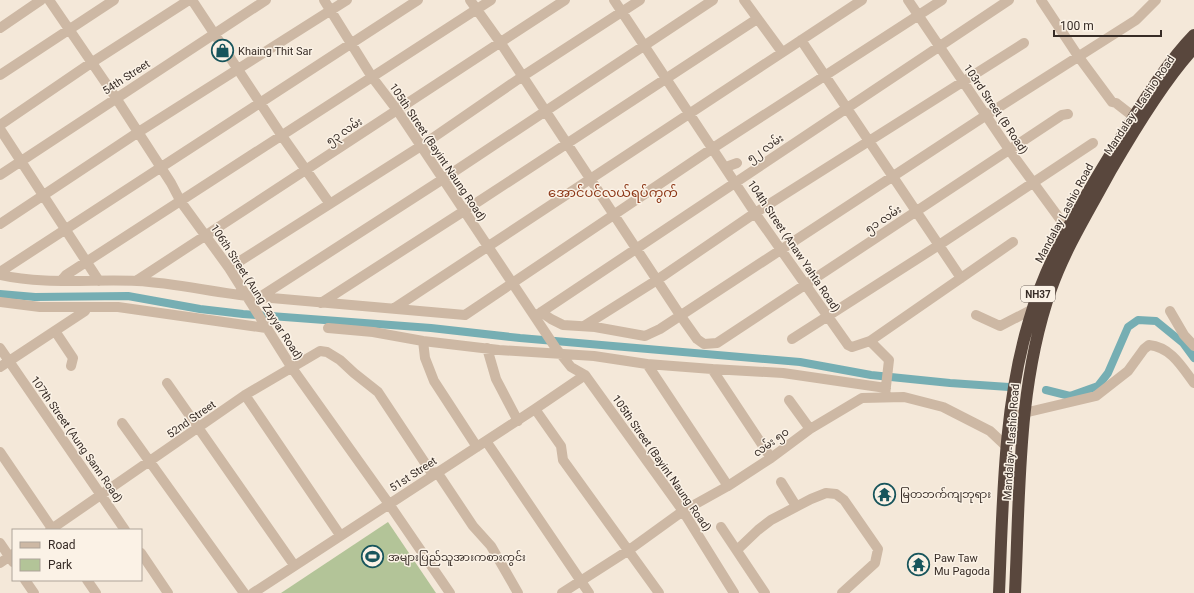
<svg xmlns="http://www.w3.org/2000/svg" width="1194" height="593" viewBox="0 0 1194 593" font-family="Roboto,'Noto Sans Myanmar',sans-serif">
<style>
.green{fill:#b3c498}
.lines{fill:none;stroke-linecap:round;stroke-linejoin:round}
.canal{stroke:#76aeb3;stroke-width:8}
.minor{stroke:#cdb8a4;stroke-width:10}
.highway{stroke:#59473d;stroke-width:12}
.labels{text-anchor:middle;stroke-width:3;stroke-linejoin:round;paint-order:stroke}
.shield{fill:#fbf2e6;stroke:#726760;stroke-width:1}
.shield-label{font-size:10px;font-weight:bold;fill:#372c26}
.poi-label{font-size:11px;fill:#372c26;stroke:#fbf2e6;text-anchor:start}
.street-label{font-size:11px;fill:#372c26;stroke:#fbf2e6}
.quarter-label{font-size:13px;fill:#8d3919;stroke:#fbf2e6}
</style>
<rect width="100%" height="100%" fill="#f4e8d9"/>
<path class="green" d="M388 522 436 593H281Z"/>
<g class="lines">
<path class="canal" d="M0 294 35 297 128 296 200 309 243 314 431 328 520 338 800 362 871 375 950 383 1009 387
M1046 390 1070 396 1098 386 1108 373 1128 327 1138 320 1156 321 1183 343 1194 358"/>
<path class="minor" d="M49 0 116 98 171 183 181 202 229 268 292 368 389 504 450 593
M192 0 282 136 330 204
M324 0 372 77 397 110 555 347 571 367 585 375 683 511 734 593
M470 0 500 42 680 315 697 339 704 344 717 343 1062 115 1068 114
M614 0 755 213 848 345 852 347 870 341 1013 242
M744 0 782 52
M908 0 1010 151 1068 230 1072 232
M1041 0 1078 56 1112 102 1116 103 1134 117
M0 28 41 0
M801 40 961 278
M0 75 114 0
M0 125 91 63 189 0
M0 129 99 281
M726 167 737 163
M0 175 266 0
M0 224 137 133 347 0
M229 268 421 146 523 76 640 0
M0 272 418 0
M0 275C44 285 92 279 137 281 178 283 219 294 260 297L443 179 713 0
M61 281 66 275 491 0
M136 281 565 0
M260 297 465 315 713 148 942 0
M0 302 40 307H118L266 328
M321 303 464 211 757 19
M393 309 862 0
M1170 311 1184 335 1194 346
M541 312 551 319 563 325 595 327 645 336 660 329 985 116 1136 20 1156 0
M537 315 1009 0
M976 315 1000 326 1033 309
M584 326 657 280 755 213 1024 43
M328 328 373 332 423 341 499 350 594 356 647 364 712 369 783 373 886 388
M55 331 73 358 71 366
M792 339 939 245 1093 143
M423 341 425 358 434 381 477 447
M870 341 889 360 885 395
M0 348 125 530
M487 348 496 379 518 421
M647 364 728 486
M0 367 85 311 87 307
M712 369 771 458
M167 383 294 565
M245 395 340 535
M789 400 810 429
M535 409 561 446 563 460 659 593
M1011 414 1024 413 1096 396 1128 371 1144 349 1149 345C1171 347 1182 367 1194 383
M122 423 244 593
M486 441 589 593
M0 452 53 530
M437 472 473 526 491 546 518 593
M781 482 796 506
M721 527 765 593
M50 530 245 395 320 351 327 352 340 360 354 373 378 392 433 475
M0 543 13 562
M737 550 758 530 771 520 811 499 826 493 836 494 844 500 878 549 875 563 842 593
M141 553 168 593
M0 563 13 554
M25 580 34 593
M87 580 96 593
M253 593 535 409 585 375
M562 593 629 550 683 511 728 486 771 458 810 429 862 398 904 397 943 407 990 431 1007 447"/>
<path class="highway" d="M999 593C1003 503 1003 408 1029 321 1047 257 1084 198 1118 142 1141 106 1164 66 1194 35
M1015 593C1020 491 1017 386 1051 289 1066 247 1090 209 1111 170 1133 132 1164 80 1194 48"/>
</g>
<defs>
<symbol id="shop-ring" viewBox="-11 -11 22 22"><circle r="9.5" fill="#fbf2e6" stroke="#18555c" stroke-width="1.5"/><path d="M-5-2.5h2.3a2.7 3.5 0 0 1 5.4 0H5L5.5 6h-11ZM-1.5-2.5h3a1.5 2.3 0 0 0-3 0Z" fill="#18555c"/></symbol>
<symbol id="temple-ring" viewBox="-11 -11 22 22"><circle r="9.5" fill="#fbf2e6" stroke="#18555c" stroke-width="1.5"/><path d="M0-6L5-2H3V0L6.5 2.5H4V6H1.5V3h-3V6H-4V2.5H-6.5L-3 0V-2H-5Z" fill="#18555c"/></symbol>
<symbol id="stadium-ring" viewBox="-11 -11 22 22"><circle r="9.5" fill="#fbf2e6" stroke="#18555c" stroke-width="1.5"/><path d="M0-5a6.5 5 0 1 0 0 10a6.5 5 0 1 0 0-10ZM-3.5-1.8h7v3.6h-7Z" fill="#18555c"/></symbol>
</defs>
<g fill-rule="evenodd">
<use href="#shop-ring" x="210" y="38" width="25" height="25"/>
<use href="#temple-ring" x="872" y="482" width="25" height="25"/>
<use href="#stadium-ring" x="360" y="544" width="25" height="25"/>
<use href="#temple-ring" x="906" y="552" width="25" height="25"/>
</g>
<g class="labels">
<rect class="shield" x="1021" y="286" width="34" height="16" rx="3"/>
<g class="shield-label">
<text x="1038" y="298">NH37</text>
</g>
<g class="poi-label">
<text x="238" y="55">Khaing Thit Sar</text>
<text x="900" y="498">မြတဘက်ကျဘုရား</text>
<text x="388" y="561">အများပြည်သူအားကစားကွင်း</text>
<text x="934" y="562">Paw Taw<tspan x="934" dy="13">Mu Pagoda</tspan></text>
</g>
<g class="street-label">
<text transform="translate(126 77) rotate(-33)" y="4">54th Street</text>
<text transform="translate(1139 105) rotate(-56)" y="4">Mandalay - Lashio Road</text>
<text transform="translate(996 109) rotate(56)" y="4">103rd Street (B Road)</text>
<text transform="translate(344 131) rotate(-33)" y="4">၅၃ လမ်း</text>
<text transform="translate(765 148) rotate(-34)" y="4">၅၂ လမ်း</text>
<text transform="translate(438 152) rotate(56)" y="4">105th Street (Bayint Naung Road)</text>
<text transform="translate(1064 213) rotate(-62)" y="4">Mandalay Lashio Road</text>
<text transform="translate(883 219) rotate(-33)" y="4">၅၁ လမ်း</text>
<text transform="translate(794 246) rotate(56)" y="4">104th Street (Anaw Yahta Road)</text>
<text transform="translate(257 292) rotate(57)" y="4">106th Street (Aung Zayyar Road)</text>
<text transform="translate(191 419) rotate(-35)" y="4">52nd Street</text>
<text transform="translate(77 439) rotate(55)" y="4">107th Street (Aung Sann Road)</text>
<text transform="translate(771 442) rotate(-36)" y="4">လမ်း ၅၀</text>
<text transform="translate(1011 442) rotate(-86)" y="4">Mandalay - Lashio Road</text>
<text transform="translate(662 463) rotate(55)" y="4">105th Street (Bayint Naung Road)</text>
<text transform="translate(413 474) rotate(-33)" y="4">51st Street</text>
</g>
<g class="quarter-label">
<text x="613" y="197">အောင်ပင်လယ်ရပ်ကွက်</text>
</g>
</g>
<rect x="12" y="529" width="130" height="52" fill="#fbf2e6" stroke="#ada399"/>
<rect x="20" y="542" width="20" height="6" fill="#cdb8a4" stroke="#ada399"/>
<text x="48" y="549" font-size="12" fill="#372c26">Road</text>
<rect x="20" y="559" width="20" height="12" fill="#b3c498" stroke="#ada399"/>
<text x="48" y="569" font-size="12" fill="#372c26">Park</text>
<path d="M1054 30v6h107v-6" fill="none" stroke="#372c26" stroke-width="2"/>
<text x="1060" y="30" font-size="12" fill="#372c26" stroke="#fbf2e6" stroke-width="3" paint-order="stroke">100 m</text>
</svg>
